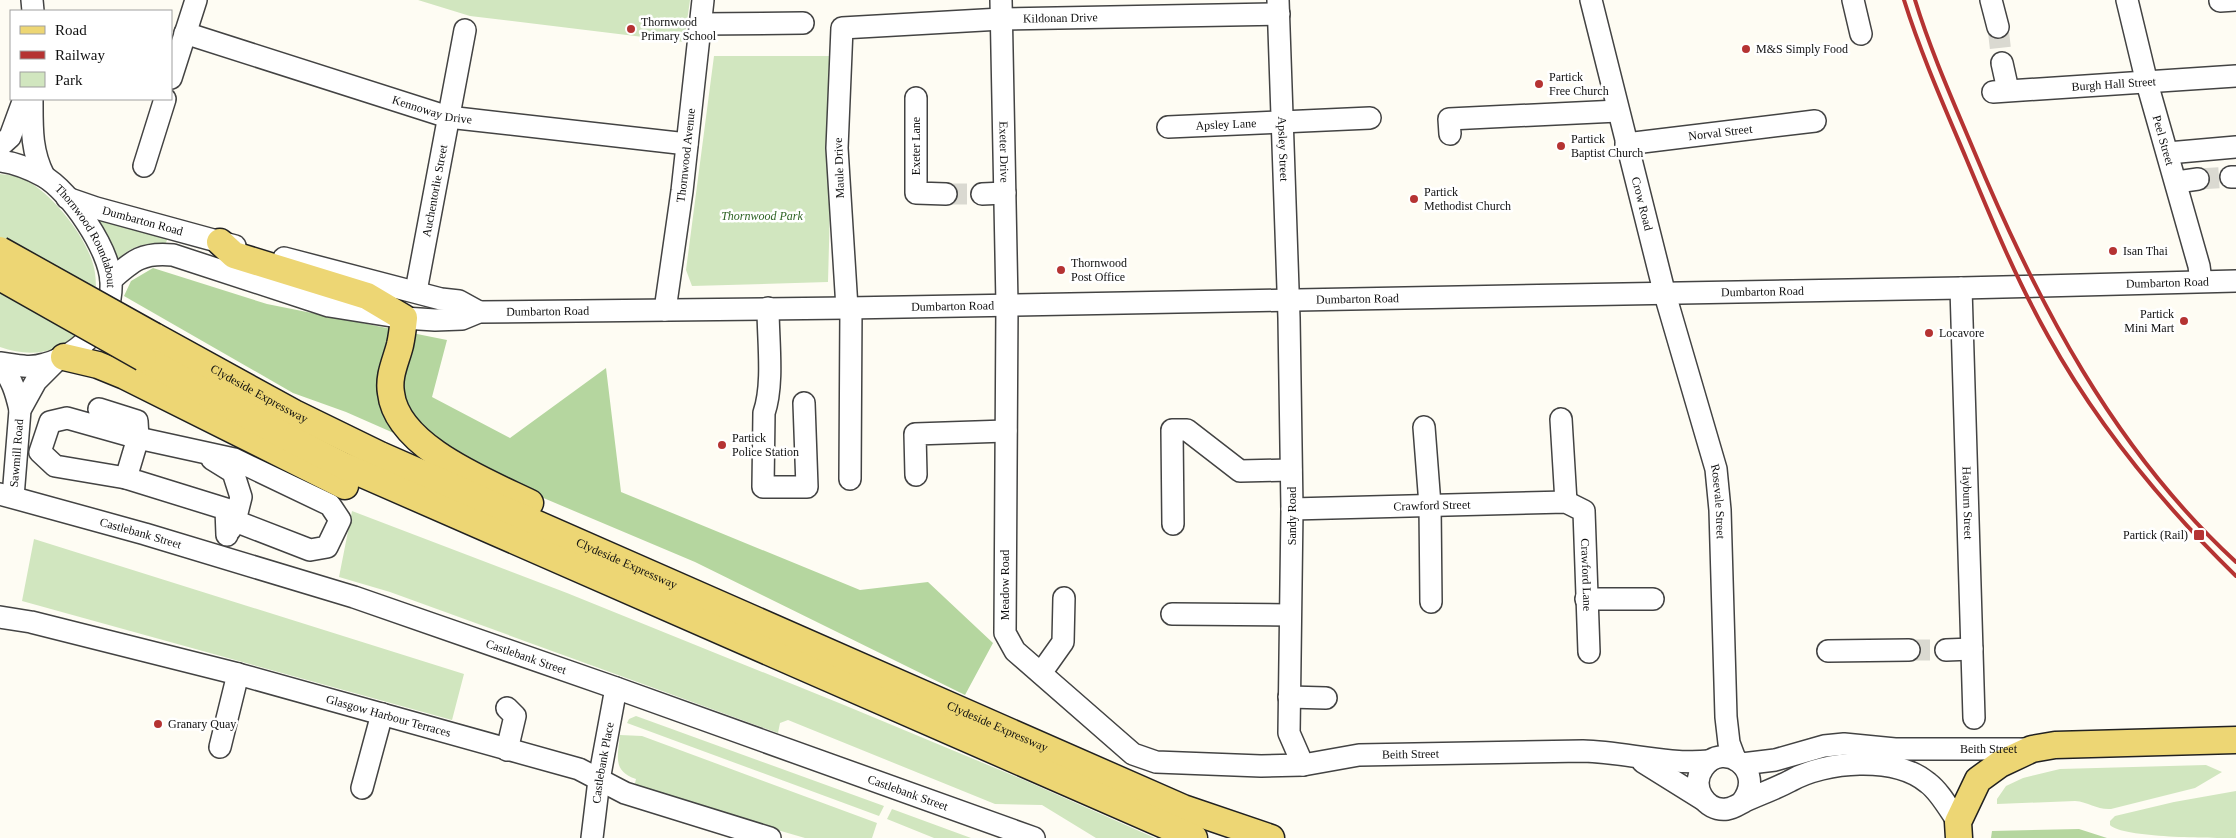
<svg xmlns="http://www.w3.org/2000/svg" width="2236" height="838" viewBox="0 0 2236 838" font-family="'Times New Roman',serif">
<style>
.green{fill:#d1e6bf}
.forest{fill:#b5d69f}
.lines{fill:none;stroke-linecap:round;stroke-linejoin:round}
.minor-tunnel{stroke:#dad9d1;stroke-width:21;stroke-dasharray:21 11;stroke-linecap:butt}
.minor-casing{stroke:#434343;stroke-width:24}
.major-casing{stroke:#212121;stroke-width:29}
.minor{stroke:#fff;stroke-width:21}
.major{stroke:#edd674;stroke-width:26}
.rail{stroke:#b53332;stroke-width:4}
.major-bridge-casing{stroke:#212121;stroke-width:29;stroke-linecap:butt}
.major-bridge{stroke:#edd674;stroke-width:26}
.poi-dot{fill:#b53332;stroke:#fff;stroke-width:2}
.labels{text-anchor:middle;stroke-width:5;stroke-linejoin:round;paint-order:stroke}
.street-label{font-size:12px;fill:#101010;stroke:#fff}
.poi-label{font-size:12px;fill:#101010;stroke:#fff;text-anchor:start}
.park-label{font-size:12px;font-style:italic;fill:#2e6324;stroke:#fff}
</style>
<rect width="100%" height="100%" fill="#fefcf3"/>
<path class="green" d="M418 0H690L684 42 470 16Z
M714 56H834L828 282 692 286 686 270Z
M0 174C9 175 18 176 26 180 54 195 91 242 95 273 103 332 55 367 0 347Z
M95 218 169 235 165 245C148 242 131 245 119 259H117L110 240Z
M352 511 567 593 844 705 1024 780 1155 838H1096L1042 805 995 804 788 720 780 723 778 733 390 592 339 577Z
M34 539 464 674 452 720 22 601Z
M636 716 884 806 879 816 627 723 629 719Z
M620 735 642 736 877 823 872 838H805L634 788 636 779C612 771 618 756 620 735Z
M2206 765 2222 772 2195 788 2111 809C2097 810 2089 802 2075 801L1997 804V799L2006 786 2023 778 2060 769Z
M2236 791V838C2213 838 2122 838 2110 825V821L2115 816 2174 802Z
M892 809 971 838H934L887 819Z"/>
<path class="forest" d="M153 268 267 304 447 340 432 397 510 438 606 368 621 492 860 590 928 582 993 643 965 695 695 562 496 478 346 412 293 393 124 296 131 281Z
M2079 829 2107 838H1991L1992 831Z"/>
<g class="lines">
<path class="minor-tunnel" d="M1998 27 2002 63
M2198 179 2231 177
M946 194H982
M1909 650H1946"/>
<defs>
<g id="minor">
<path d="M32 0 33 11"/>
<path id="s1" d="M1001 0 1007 304 1005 633 1015 651 1133 754 1156 762 1261 766 1303 765 1359 755 1583 751C1625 752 1666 765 1709 761"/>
<path id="s2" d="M1278 0 1289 318 1292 509 1289 733 1303 765"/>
<path id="s3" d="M1591 0 1664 291 1716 469 1720 510 1726 717 1729 743 1735 759"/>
<path d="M1853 0 1861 34"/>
<path d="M1991 0 1998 27"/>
<path id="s4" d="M2127 0 2147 83 2199 266 2201 281"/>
<path d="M2220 1 2236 0"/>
<path d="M700 24 803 23"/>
<path id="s5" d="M185 33 448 117 687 144"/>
<path d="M2002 63 2008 90"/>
<path d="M171 78 196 0"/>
<path id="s6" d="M1993 92 2236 76"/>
<path d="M916 98V193L946 194"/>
<path d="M32 99C32 127 31 151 44 176"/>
<path id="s7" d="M1168 127 1370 118"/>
<path d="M1450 134 1449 119 1618 111"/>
<path id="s8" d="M1626 144 1815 121"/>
<path d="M0 146 10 137 24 99"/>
<path d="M2168 153 2236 147"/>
<path id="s9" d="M0 161C15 163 30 169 43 176 70 191 110 250 111 282 113 321 82 354 45 364 30 369 15 365 0 363"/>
<path d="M144 166 165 99"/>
<path d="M2231 177H2236"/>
<path d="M2177 182 2198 179"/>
<path d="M982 194 1005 193"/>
<path id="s10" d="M67 198 96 208 235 246"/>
<path d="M284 258 441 299 459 301 479 312"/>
<path id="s11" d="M111 280C133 260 143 252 173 255L329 306 404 318 435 320 462 319 479 312 847 308 1961 288 2236 281"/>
<path id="s12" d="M1961 288 1974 718"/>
<path id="s13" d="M416 291 465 30"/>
<path d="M768 308C768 340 774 384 764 413L763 487H807L804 403"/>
<path id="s14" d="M847 308 837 148 842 28 1001 19 1279 14"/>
<path id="s15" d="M665 310 682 191 703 0"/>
<path d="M0 364C12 379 16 392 20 410"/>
<path d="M99 409 137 421 138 438 67 418 50 422 40 452 55 466 126 478"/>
<path d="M1561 419 1566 502"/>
<path d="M1424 427 1430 505 1431 602"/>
<path d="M212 459 233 472 241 497 235 521 230 530"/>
<path d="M916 475 915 434 1006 431"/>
<path d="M850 479 851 307"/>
<path id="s16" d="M0 494 145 534 354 597 616 688 1034 838"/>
<path id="s17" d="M13 497 20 410 36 381 57 360"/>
<path id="s18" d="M1292 509 1566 502 1584 511 1589 652"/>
<path d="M1173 524 1172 430H1187L1240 471 1291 470"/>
<path d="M227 535 226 509 126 478 138 438 234 459 330 505 340 520 327 547 310 550 235 521"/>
<path d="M1586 599H1653"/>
<path d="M1172 614 1290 615"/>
<path id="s19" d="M0 617 31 622 238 674 579 769 625 793 770 838"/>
<path d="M1946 650 1972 649"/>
<path d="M1828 651 1909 650"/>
<path d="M1041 673 1063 642 1064 598"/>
<path d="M1289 697 1326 698"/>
<path d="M220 747 238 674"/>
<path d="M507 750 515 716 507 708"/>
<path d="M1643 762 1704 800"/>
<path id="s20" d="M1742 764 1775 760 1824 746 1844 744 1895 749H2030"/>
<path d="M362 788 382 714"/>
<path d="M1742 802C1767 770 1723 739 1703 768 1690 786 1705 812 1727 809 1734 808 1739 804 1745 801 1760 794 1775 789 1790 781 1825 761 1895 755 1928 783 1940 792 1949 809 1958 822"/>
<path id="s21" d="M592 838 599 780 616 688"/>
</g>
<g id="major">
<path d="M220 242 234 255 367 296 404 318C403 327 402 336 400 345 396 361 388 376 391 393 397 447 487 482 530 503"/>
<path id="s22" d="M154 336 294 413 380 455 1183 808 1271 838"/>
<path d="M64 357 98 365 125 376 345 486"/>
<path d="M143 358 285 436 344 466 1194 838"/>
<path d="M1959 838 1958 822 1978 780 2000 764 2032 749 2055 745 2236 740"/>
</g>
</defs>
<use href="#minor" class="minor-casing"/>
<use href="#major" class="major-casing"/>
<use href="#minor" class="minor"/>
<use href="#major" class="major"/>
<path class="rail" d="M1904 0C1921 54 1944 106 1966 158 1991 218 2016 279 2048 336 2098 426 2163 505 2236 576
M1915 0C1931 52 1953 101 1974 151 2037 302 2114 450 2236 562"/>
<defs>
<path id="major-bridge" d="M0 250 154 336
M0 277 143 358"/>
</defs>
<use href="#major-bridge" class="major-bridge-casing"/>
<use href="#major-bridge" class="major-bridge"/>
</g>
<g class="poi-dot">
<circle cx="631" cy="29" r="5"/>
<circle cx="1746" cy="49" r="5"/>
<circle cx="1539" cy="84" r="5"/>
<circle cx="1561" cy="146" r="5"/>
<circle cx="1414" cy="199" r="5"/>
<circle cx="2113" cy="251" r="5"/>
<circle cx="1061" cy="270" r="5"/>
<circle cx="2184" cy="321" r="5"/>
<circle cx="1929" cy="333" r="5"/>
<circle cx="722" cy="445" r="5"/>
<rect x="2193" y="529" width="12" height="12" rx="2.5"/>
<circle cx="158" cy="724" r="5"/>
</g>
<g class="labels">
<g class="street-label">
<text dy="4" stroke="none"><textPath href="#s14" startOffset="499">Kildonan Drive</textPath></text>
<text dy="4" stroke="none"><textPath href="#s6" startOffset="121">Burgh Hall Street</textPath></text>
<text dy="4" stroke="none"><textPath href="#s5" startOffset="259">Kennoway Drive</textPath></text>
<text dy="4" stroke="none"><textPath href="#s7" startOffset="58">Apsley Lane</textPath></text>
<text dy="4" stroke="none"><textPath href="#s8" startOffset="95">Norval Street</textPath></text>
<text dy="4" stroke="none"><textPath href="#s4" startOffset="145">Peel Street</textPath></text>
<text transform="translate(916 146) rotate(-90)" y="4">Exeter Lane</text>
<text dy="4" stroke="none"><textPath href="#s2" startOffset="149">Apsley Street</textPath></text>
<text dy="4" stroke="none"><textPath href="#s1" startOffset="152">Exeter Drive</textPath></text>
<text dy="4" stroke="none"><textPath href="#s15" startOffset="156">Thornwood Avenue</textPath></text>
<text transform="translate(839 168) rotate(-92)" y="4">Maule Drive</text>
<text dy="4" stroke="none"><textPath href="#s13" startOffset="102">Auchentorlie Street</textPath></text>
<text dy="4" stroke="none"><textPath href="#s3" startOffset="210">Crow Road</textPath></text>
<text dy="4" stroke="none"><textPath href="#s10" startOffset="79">Dumbarton Road</textPath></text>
<text dy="4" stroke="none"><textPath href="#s9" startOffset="122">Thornwood Roundabout</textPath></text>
<text dy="4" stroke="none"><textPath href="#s11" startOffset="2075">Dumbarton Road</textPath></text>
<text dy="4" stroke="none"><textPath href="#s11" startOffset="1670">Dumbarton Road</textPath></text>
<text dy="4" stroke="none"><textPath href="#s11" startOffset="1265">Dumbarton Road</textPath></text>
<text dy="4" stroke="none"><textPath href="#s11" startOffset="860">Dumbarton Road</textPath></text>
<text dy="4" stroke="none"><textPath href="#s11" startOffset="455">Dumbarton Road</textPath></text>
<text dy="4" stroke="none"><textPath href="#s22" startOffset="120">Clydeside Expressway</textPath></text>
<text dy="4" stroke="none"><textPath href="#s17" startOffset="44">Sawmill Road</textPath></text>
<text dy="4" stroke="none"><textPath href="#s3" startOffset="518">Rosevale Street</textPath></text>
<text dy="4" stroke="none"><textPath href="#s12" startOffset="215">Hayburn Street</textPath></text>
<text dy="4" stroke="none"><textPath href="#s18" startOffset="140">Crawford Street</textPath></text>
<text transform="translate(1292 516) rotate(-90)" y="4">Sandy Road</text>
<text dy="4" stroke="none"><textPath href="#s16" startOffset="146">Castlebank Street</textPath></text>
<text dy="4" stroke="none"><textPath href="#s22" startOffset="525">Clydeside Expressway</textPath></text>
<text dy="4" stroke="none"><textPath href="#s18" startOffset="358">Crawford Lane</textPath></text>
<text transform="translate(1005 585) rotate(-90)" y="4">Meadow Road</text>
<text dy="4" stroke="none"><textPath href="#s16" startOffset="551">Castlebank Street</textPath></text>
<text dy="4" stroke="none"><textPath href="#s19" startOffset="401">Glasgow Harbour Terraces</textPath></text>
<text dy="4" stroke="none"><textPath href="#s22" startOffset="930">Clydeside Expressway</textPath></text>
<text dy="4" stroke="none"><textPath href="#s20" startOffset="249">Beith Street</textPath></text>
<text dy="4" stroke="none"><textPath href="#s1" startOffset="1090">Beith Street</textPath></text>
<text dy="4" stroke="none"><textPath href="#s21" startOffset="76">Castlebank Place</textPath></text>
<text dy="4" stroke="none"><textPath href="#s16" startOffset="956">Castlebank Street</textPath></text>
</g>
<g class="poi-label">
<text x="641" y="26">Thornwood<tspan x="641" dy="14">Primary School</tspan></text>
<text x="1756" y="53">M&amp;S Simply Food</text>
<text x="1549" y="81">Partick<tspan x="1549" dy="14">Free Church</tspan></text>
<text x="1571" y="143">Partick<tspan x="1571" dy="14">Baptist Church</tspan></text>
<text x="1424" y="196">Partick<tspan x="1424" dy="14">Methodist Church</tspan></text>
<text x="2123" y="255">Isan Thai</text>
<text x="1071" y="267">Thornwood<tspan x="1071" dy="14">Post Office</tspan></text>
<text x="2174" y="318" text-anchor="end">Partick<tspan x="2174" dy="14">Mini Mart</tspan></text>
<text x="1939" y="337">Locavore</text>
<text x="732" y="442">Partick<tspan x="732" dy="14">Police Station</tspan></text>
<text x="2188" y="539" text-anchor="end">Partick (Rail)</text>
<text x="168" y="728">Granary Quay</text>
</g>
<g class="park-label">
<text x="762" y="220">Thornwood Park</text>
</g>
</g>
<rect x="10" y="10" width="162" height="90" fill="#ffffff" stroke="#9f9f9f"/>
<rect x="20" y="26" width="25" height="8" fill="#edd674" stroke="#9f9f9f"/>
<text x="55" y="35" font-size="15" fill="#101010">Road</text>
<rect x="20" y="51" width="25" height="8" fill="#b53332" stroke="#9f9f9f"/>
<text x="55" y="60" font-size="15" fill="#101010">Railway</text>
<rect x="20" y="72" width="25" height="15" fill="#d1e6bf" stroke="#9f9f9f"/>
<text x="55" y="85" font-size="15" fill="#101010">Park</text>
</svg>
